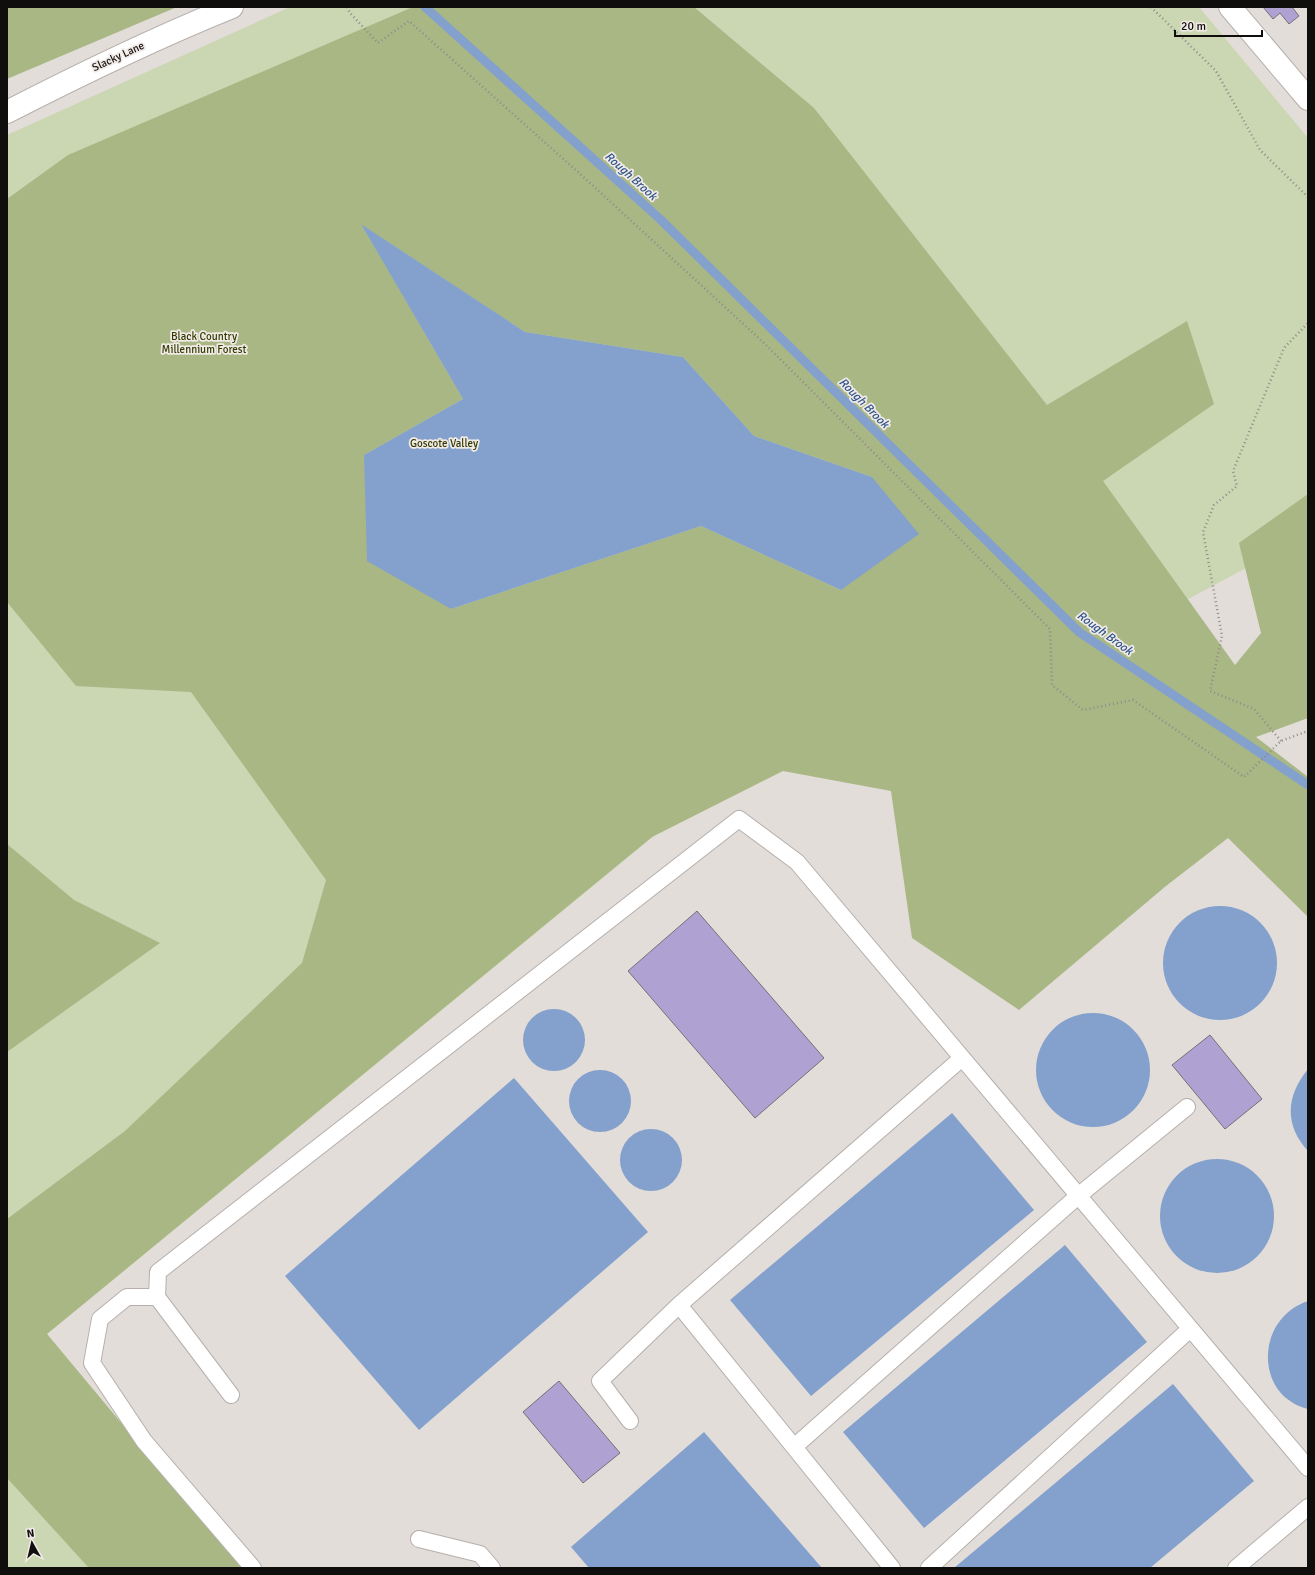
<svg xmlns="http://www.w3.org/2000/svg" width="1315" height="1575" viewBox="0 0 1315 1575" font-family="Signika,sans-serif">
<style>
.green{fill:#cbd6b2}
.forest{fill:#a9b784;fill-rule:evenodd}
.water{fill:#83a1cc}
.lines{fill:none;stroke-linecap:round;stroke-linejoin:round}
.stream{stroke:#83a1cc;stroke-width:9}
.building{fill:#afa1d2;stroke:#737177}
.service-casing{stroke:#b6afac;stroke-width:18}
.minor-casing{stroke:#b6afac;stroke-width:24}
.tertiary-casing{stroke:#b6afac;stroke-width:24}
.path{stroke:#8f8b88;stroke-width:2.5;stroke-dasharray:1 3;stroke-linecap:butt}
.service{stroke:#fff;stroke-width:16}
.minor{stroke:#fff;stroke-width:22}
.tertiary{stroke:#fff;stroke-width:22}
.labels{text-anchor:middle;stroke-width:3.5;stroke-linejoin:round;paint-order:stroke}
.street-label{font-size:11px;fill:#100e0d;stroke:#f1eae7}
.park-label{font-size:11px;fill:#313c00;stroke:#f1eae7}
.water-label{font-size:12px;font-style:italic;fill:#2d548b;stroke:#f1eae7}
</style>
<rect width="100%" height="100%" fill="#e3ddd9"/>
<path class="green" d="M290 7H1199L1308 138V535L1029 684 782 731 47 1334 242 1568H7V135Z"/>
<path class="forest" d="M7 7H177L7 79Z
M413 7H694L814 108 1047 405 1187 321 1214 404 1103 481 1235 665 1261 633 1239 543 1308 494V718L1256 737 1308 777V917L1228 838 1166 886 1019 1010 912 938 891 791 783 771 652 837 47 1334 242 1568H89L7 1478V1219L125 1131 302 963 326 880 191 692 76 686 7 602V199L68 155ZM362 225 525 332 683 357 754 436 872 477 841 590 701 526 451 609 364 455 463 399Z
M7 844 74 900 160 943 7 1052Z"/>
<path class="water" d="M361 224 525 332 683 357 754 436 872 477 919 534 841 590 701 526 451 609 367 561 364 455 463 399Z
M1163 963a57 57 0 1 1 114 0a57 57 0 1 1-114 0Z
M523 1040a31 31 0 1 1 62 0a31 31 0 1 1-62 0Z
M1036 1070a57 57 0 1 1 114 0a57 57 0 1 1-114 0Z
M1308 1069V1151C1284 1125 1286 1096 1308 1069Z
M569 1101a31 31 0 1 1 62 0a31 31 0 1 1-62 0Z
M514 1078 648 1232 419 1430 285 1276Z
M952 1113 1034 1210 811 1396 730 1300Z
M620 1160a31 31 0 1 1 62 0a31 31 0 1 1-62 0Z
M1160 1216a57 57 0 1 1 114 0a57 57 0 1 1-114 0Z
M1065 1245 1147 1342 924 1528 843 1432Z
M1308 1301V1409C1253 1395 1256 1318 1308 1301Z
M1173 1384 1254 1481 1150 1568H954Z
M704 1432 822 1568H589L571 1547Z"/>
<g class="lines">
<path class="stream" d="M425 7 660 219 1079 632 1308 785"/>
</g>
<path class="building" d="M1263 7H1292L1299 16 1289 24 1280 13 1273 19Z
M697 911 824 1058 755 1118 628 971Z
M1210 1035 1262 1099 1225 1129 1172 1065Z
M559 1381 620 1453 583 1483 523 1412Z"/>
<g class="lines">
<defs>
<path id="service" d="M157 1297 158 1272 739 819 797 862 1308 1468
M679 1305 892 1568
M231 1395 157 1297H127L100 1319 92 1363 144 1441 253 1568
M630 1421 600 1381 679 1305 962 1058
M794 1447 1078 1196 1187 1107
M419 1539 480 1554 492 1568
M929 1568 1190 1329
M1236 1568 1308 1507"/>
<path id="minor" d="M1230 7 1308 99"/>
<path id="tertiary" d="M7 112C81 74 155 38 232 7"/>
</defs>
<use href="#service" class="service-casing"/>
<use href="#minor" class="minor-casing"/>
<use href="#tertiary" class="tertiary-casing"/>
<path class="path" d="M347 7 350 13 378 43 409 21 578 172 764 343 1050 629 1052 685 1083 710 1133 700 1244 777 1281 741 1308 731
M1151 7 1216 71 1260 150 1308 197
M1281 741 1254 709 1210 691 1222 636 1203 532 1214 505 1237 486 1233 471 1284 348 1308 323"/>
<use href="#service" class="service"/>
<use href="#minor" class="minor"/>
<use href="#tertiary" class="tertiary"/>
</g>
<g class="labels">
<g class="street-label">
<text transform="translate(118 56) rotate(-25)" y="4">Slacky Lane</text>
</g>
<g class="park-label">
<text x="204" y="340">Black Country<tspan x="204" dy="13">Millennium Forest</tspan></text>
<text x="444" y="447">Goscote Valley</text>
</g>
<g class="water-label">
<text transform="translate(631 176) rotate(42)" y="4">Rough Brook</text>
<text transform="translate(864 403) rotate(45)" y="4">Rough Brook</text>
<text transform="translate(1105 633) rotate(36)" y="4">Rough Brook</text>
</g>
</g>
<rect width="1315" height="1575" fill="none" stroke="#100e0d" stroke-width="16"/>
<g transform="translate(32 1543) rotate(352)" stroke="#f1eae7" stroke-width="3" paint-order="stroke">
<path d="M0-3L7 15L0 10L-7 15Z" fill="#100e0d"/>
<text y="-6" font-size="11" font-weight="bold" text-anchor="middle" fill="#100e0d">N</text>
</g>
<path d="M1175 30v6h87v-6" fill="none" stroke="#100e0d" stroke-width="2"/>
<text x="1181" y="30" font-size="12" fill="#100e0d" stroke="#f1eae7" stroke-width="3" paint-order="stroke">20 m</text>
</svg>
